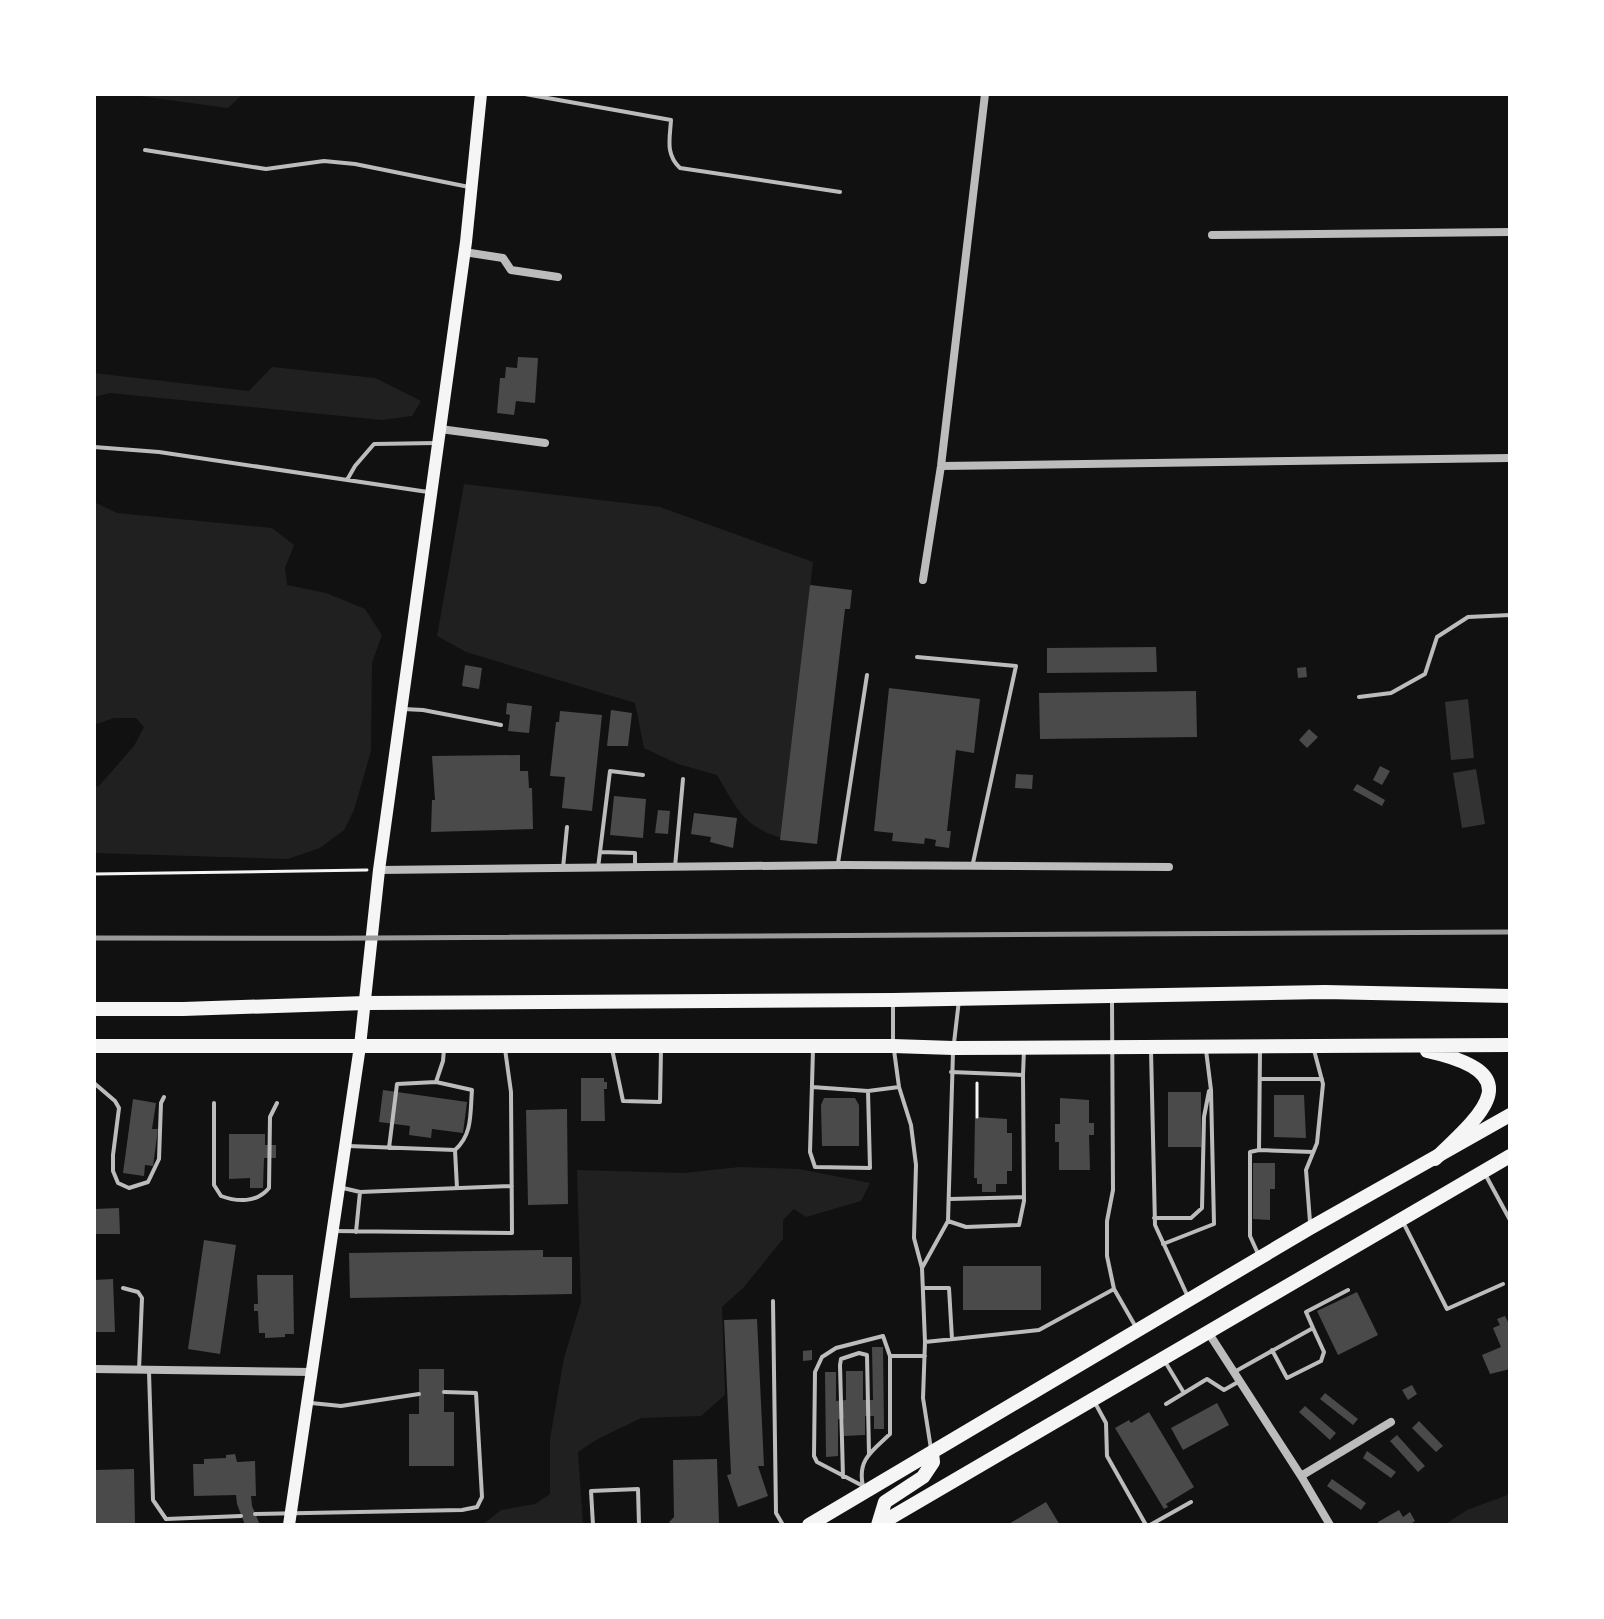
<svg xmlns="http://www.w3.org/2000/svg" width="1604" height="1619" viewBox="0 0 1604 1619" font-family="Lato,sans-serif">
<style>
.green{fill:#202020}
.water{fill:#333}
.building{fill:#4a4a4a}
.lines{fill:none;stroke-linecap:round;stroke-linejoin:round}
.path{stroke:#f5f5f5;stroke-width:3}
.service{stroke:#bcbcbc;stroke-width:4}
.minor{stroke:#bcbcbc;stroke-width:8}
.secondary{stroke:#f5f5f5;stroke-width:12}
.primary{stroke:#f5f5f5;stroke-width:14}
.trunk{stroke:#f5f5f5;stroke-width:14}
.rail{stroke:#9a9a9a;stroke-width:5}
</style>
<rect width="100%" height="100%" fill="#111"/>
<path class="green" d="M125 94H243L228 108Z
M272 367 375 378 421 401 412 416 382 420 110 393 94 397V373L249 391Z
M464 484 660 507 813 562 782 838C743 827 736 807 717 775L678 764 644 748 635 703 466 652 437 636Z
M94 502 117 513 272 528 294 545 285 568 287 585 326 593 365 609 382 635 372 663 371 751 354 810 344 830 320 848 288 859 94 853V787L99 786 134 746 144 727 136 718H114L94 725Z
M740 1167 799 1169 870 1183 861 1201 806 1217 794 1209 783 1220V1239L744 1287 722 1307 725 1395 701 1416 641 1418 596 1440 578 1452 583 1525H482L501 1510 535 1504 550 1494V1439L564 1358 581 1302 577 1170 684 1173Z
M1510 1494V1525H1444L1467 1510Z"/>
<path class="water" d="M1468 699 1474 758 1451 760 1445 702Z
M1476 769 1485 824 1462 828 1453 773Z"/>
<path class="building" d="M518 357 538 358 535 403 516 401 514 415 497 413 500 378H505L506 367 517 368Z
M810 585 852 590 850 609H845L817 844 780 840Z
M1156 647 1157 672 1047 673V648Z
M465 665 482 668 479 689 462 686Z
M1306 667 1307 677 1298 678 1297 668Z
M889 688 980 699 974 753 956 750 947 831H951L949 848 935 846 936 840 925 838 924 844 892 841 893 833 874 831Z
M1196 691 1197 737 1040 739 1039 693Z
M507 703 532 706 529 733 508 731 510 715 506 714Z
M611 710 632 713 628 746H607Z
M560 711 602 715 592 811 562 808 565 777 550 776 556 722H559Z
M1309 729 1318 737 1307 748 1299 740Z
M520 755V771H528L529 788H532L533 829 431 832 432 800H435L432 756Z
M1380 766 1390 771 1382 785 1373 780Z
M1016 774 1033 775 1032 789 1015 788Z
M1357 784 1385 800 1382 806 1353 790Z
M614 796 646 799 643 838 610 835Z
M658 810 670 811 668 834 655 833Z
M694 813 737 818 733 848 710 842 711 837 691 834Z
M581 1078H604V1082H607V1089H604L605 1121H581Z
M383 1090 467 1102 463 1133 432 1129 431 1138 409 1135 410 1126 379 1122Z
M1168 1092H1201V1147H1168Z
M1274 1095H1304L1306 1138 1274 1137Z
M824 1098H855L859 1105V1146H822L821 1105Z
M1060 1098 1089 1100V1123H1094V1135H1089L1090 1170H1059V1142H1055V1124H1060Z
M133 1099 156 1103 152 1129H158L153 1166 145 1165 144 1176 123 1173Z
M567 1109 568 1204 528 1205 526 1110Z
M975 1117 1007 1119V1133H1012V1171H1007V1184H996V1192H982V1184H977V1178H974Z
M229 1134H265V1145H276V1158H264L263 1188H250V1178L229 1179Z
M1253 1163H1275V1189H1270V1220L1253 1219Z
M119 1208 120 1234H94V1209Z
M204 1240 236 1245 220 1354 188 1349Z
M543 1250V1257H572V1294L350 1298 349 1253Z
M963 1266H1041V1310H963Z
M257 1275H293L294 1334H285V1337L265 1338V1333H259L258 1311H254V1304H258Z
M113 1279 115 1332H94V1280Z
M1357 1292 1378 1335 1338 1355 1317 1311Z
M1505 1316 1508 1322 1510 1321V1369L1490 1374 1482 1355 1501 1347 1493 1328 1500 1325 1497 1319Z
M757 1319 764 1466H758L768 1496 738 1507 727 1475 731 1474 724 1320Z
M872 1347H883L884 1429H874V1416H865V1435L844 1436V1419H838V1456L826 1457 825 1372H836V1401L846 1400V1371H863V1400H873Z
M812 1350V1360L803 1361V1351Z
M419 1369H444V1412H454V1466H409V1414H419Z
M1412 1385 1417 1394 1408 1400 1402 1390Z
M1325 1393 1358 1419 1353 1425 1320 1399Z
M1217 1403 1229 1425 1183 1450 1171 1428Z
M1305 1406 1336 1433 1330 1440 1299 1412Z
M1149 1412 1194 1487 1166 1504 1168 1507 1164 1509 1115 1428 1129 1420 1131 1423Z
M1419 1421 1443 1446 1436 1452 1412 1428Z
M1397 1435 1425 1466 1418 1472 1390 1441Z
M1367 1451 1396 1472 1391 1478 1363 1458Z
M235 1454 237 1462 255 1461 256 1496H251L252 1506 260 1525H245L237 1504 236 1495 194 1496 193 1464H204V1459L226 1458V1455Z
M717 1459 719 1524 672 1525 669 1522 674 1517 673 1460Z
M134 1469 135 1525H94V1470Z
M1332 1479 1366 1503 1361 1510 1327 1486Z
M1046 1502 1060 1525H1007Z
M1399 1510 1403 1517 1410 1512 1415 1521 1409 1525H1379L1378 1522Z"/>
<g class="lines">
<path class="path" d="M94 874 367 870
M977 1083V1117"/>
<path class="service" d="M525 94 671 120C670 138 665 154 680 168L840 192
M145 150 266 169 324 161 355 164 469 187
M94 447 159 452 428 492
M347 480 355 466 374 444 435 443
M917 657 1016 666 973 863
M1359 697 1391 693 1425 674 1437 637 1468 617 1510 615
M403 709 423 710 501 725
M600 852 635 853V867
M838 863 867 675
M675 867 683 779
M563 868 567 827
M598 868 610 771 643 775
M1112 1001 1113 1190 1107 1221V1256L1114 1289 1137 1329
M893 1002V1041
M954 1043 959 1000
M612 1049 623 1101 660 1102 661 1050
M813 1050 810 1152 815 1167 870 1168 868 1091
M894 1050 899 1087 911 1125 916 1165 914 1238 922 1268 925 1342 923 1398 931 1449
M1151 1050 1155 1225 1188 1297
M1260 1051 1259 1150 1313 1152
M1023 1075 1024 1049
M1260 1079H1322
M94 1083 115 1101 119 1108 113 1155V1171L118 1183 129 1188 148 1182 159 1159 161 1103 164 1097
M812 1087 868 1091 899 1087
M214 1103V1185L221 1196C237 1202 257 1203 269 1188L270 1117 277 1103
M348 1146 455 1150C473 1134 470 1113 472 1090L436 1082 443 1061 444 1049
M389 1148 397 1084 436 1082
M455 1150 457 1188
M1259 1150 1250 1152V1236L1259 1256
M1485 1174 1510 1220
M343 1188 360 1192 512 1186
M950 1199 1024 1197
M1154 1218H1191L1202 1208 1204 1117 1209 1091
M948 1221 966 1227 1019 1225 1024 1201 1023 1075 951 1072
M1310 1222 1306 1170 1317 1143 1323 1084 1314 1050
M1403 1222 1447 1309 1503 1284
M333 1231 512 1233 511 1092 505 1049
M356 1232 360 1192
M1163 1244 1214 1224 1211 1090 1206 1050
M922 1268 948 1221 953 1052
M123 1288 138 1292 142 1298 139 1370
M923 1288H949L952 1339
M773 1301 776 1513 783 1525
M883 1336 890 1356V1434C872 1451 857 1460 863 1486L817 1462 814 1456 815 1372 822 1357 836 1348Z
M925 1342 1039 1330 1114 1289
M1272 1350 1287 1378 1321 1361 1324 1352 1313 1328
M891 1356H925
M1164 1360 1184 1393 1166 1404
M1236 1371 1313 1328 1306 1312 1348 1290
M149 1372 153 1500 166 1519 241 1516
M1184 1393 1207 1379 1224 1390 1238 1382
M1094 1401 1106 1423 1107 1456 1146 1525
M311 1403 341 1406 419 1394
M843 1477 840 1365 841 1359 859 1353 867 1355 869 1454
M255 1514 462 1510 477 1507 482 1497 476 1393 444 1392
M593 1525 591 1491 638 1489 639 1525
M1150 1525 1191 1502"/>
<path class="minor" d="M1212 235 1510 232
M464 252 503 258 511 270 558 277
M440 429 545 443
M941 466 1510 458
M923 580 941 466 985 94
M379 870 845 865 1169 867
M1208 1332 1301 1476 1330 1525
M94 1369 312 1372
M1301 1476 1391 1422"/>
<path class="secondary" d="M289 1525 360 1046 379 870 466 242 481 94"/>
<path class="primary" d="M809 1525 1310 1228 1510 1115
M878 1525 1510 1156
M878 1525 885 1502 923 1477 933 1462 932 1453"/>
<path class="trunk" d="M94 1009H183L366 1003 893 1000 1325 992 1510 996
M94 1046H893L953 1048 1510 1045
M1427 1051C1528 1073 1487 1110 1435 1159"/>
<path class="rail" d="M94 938C566 939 1038 937 1510 932"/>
</g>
<rect width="1604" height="1619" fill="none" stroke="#ffffff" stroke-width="192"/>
</svg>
